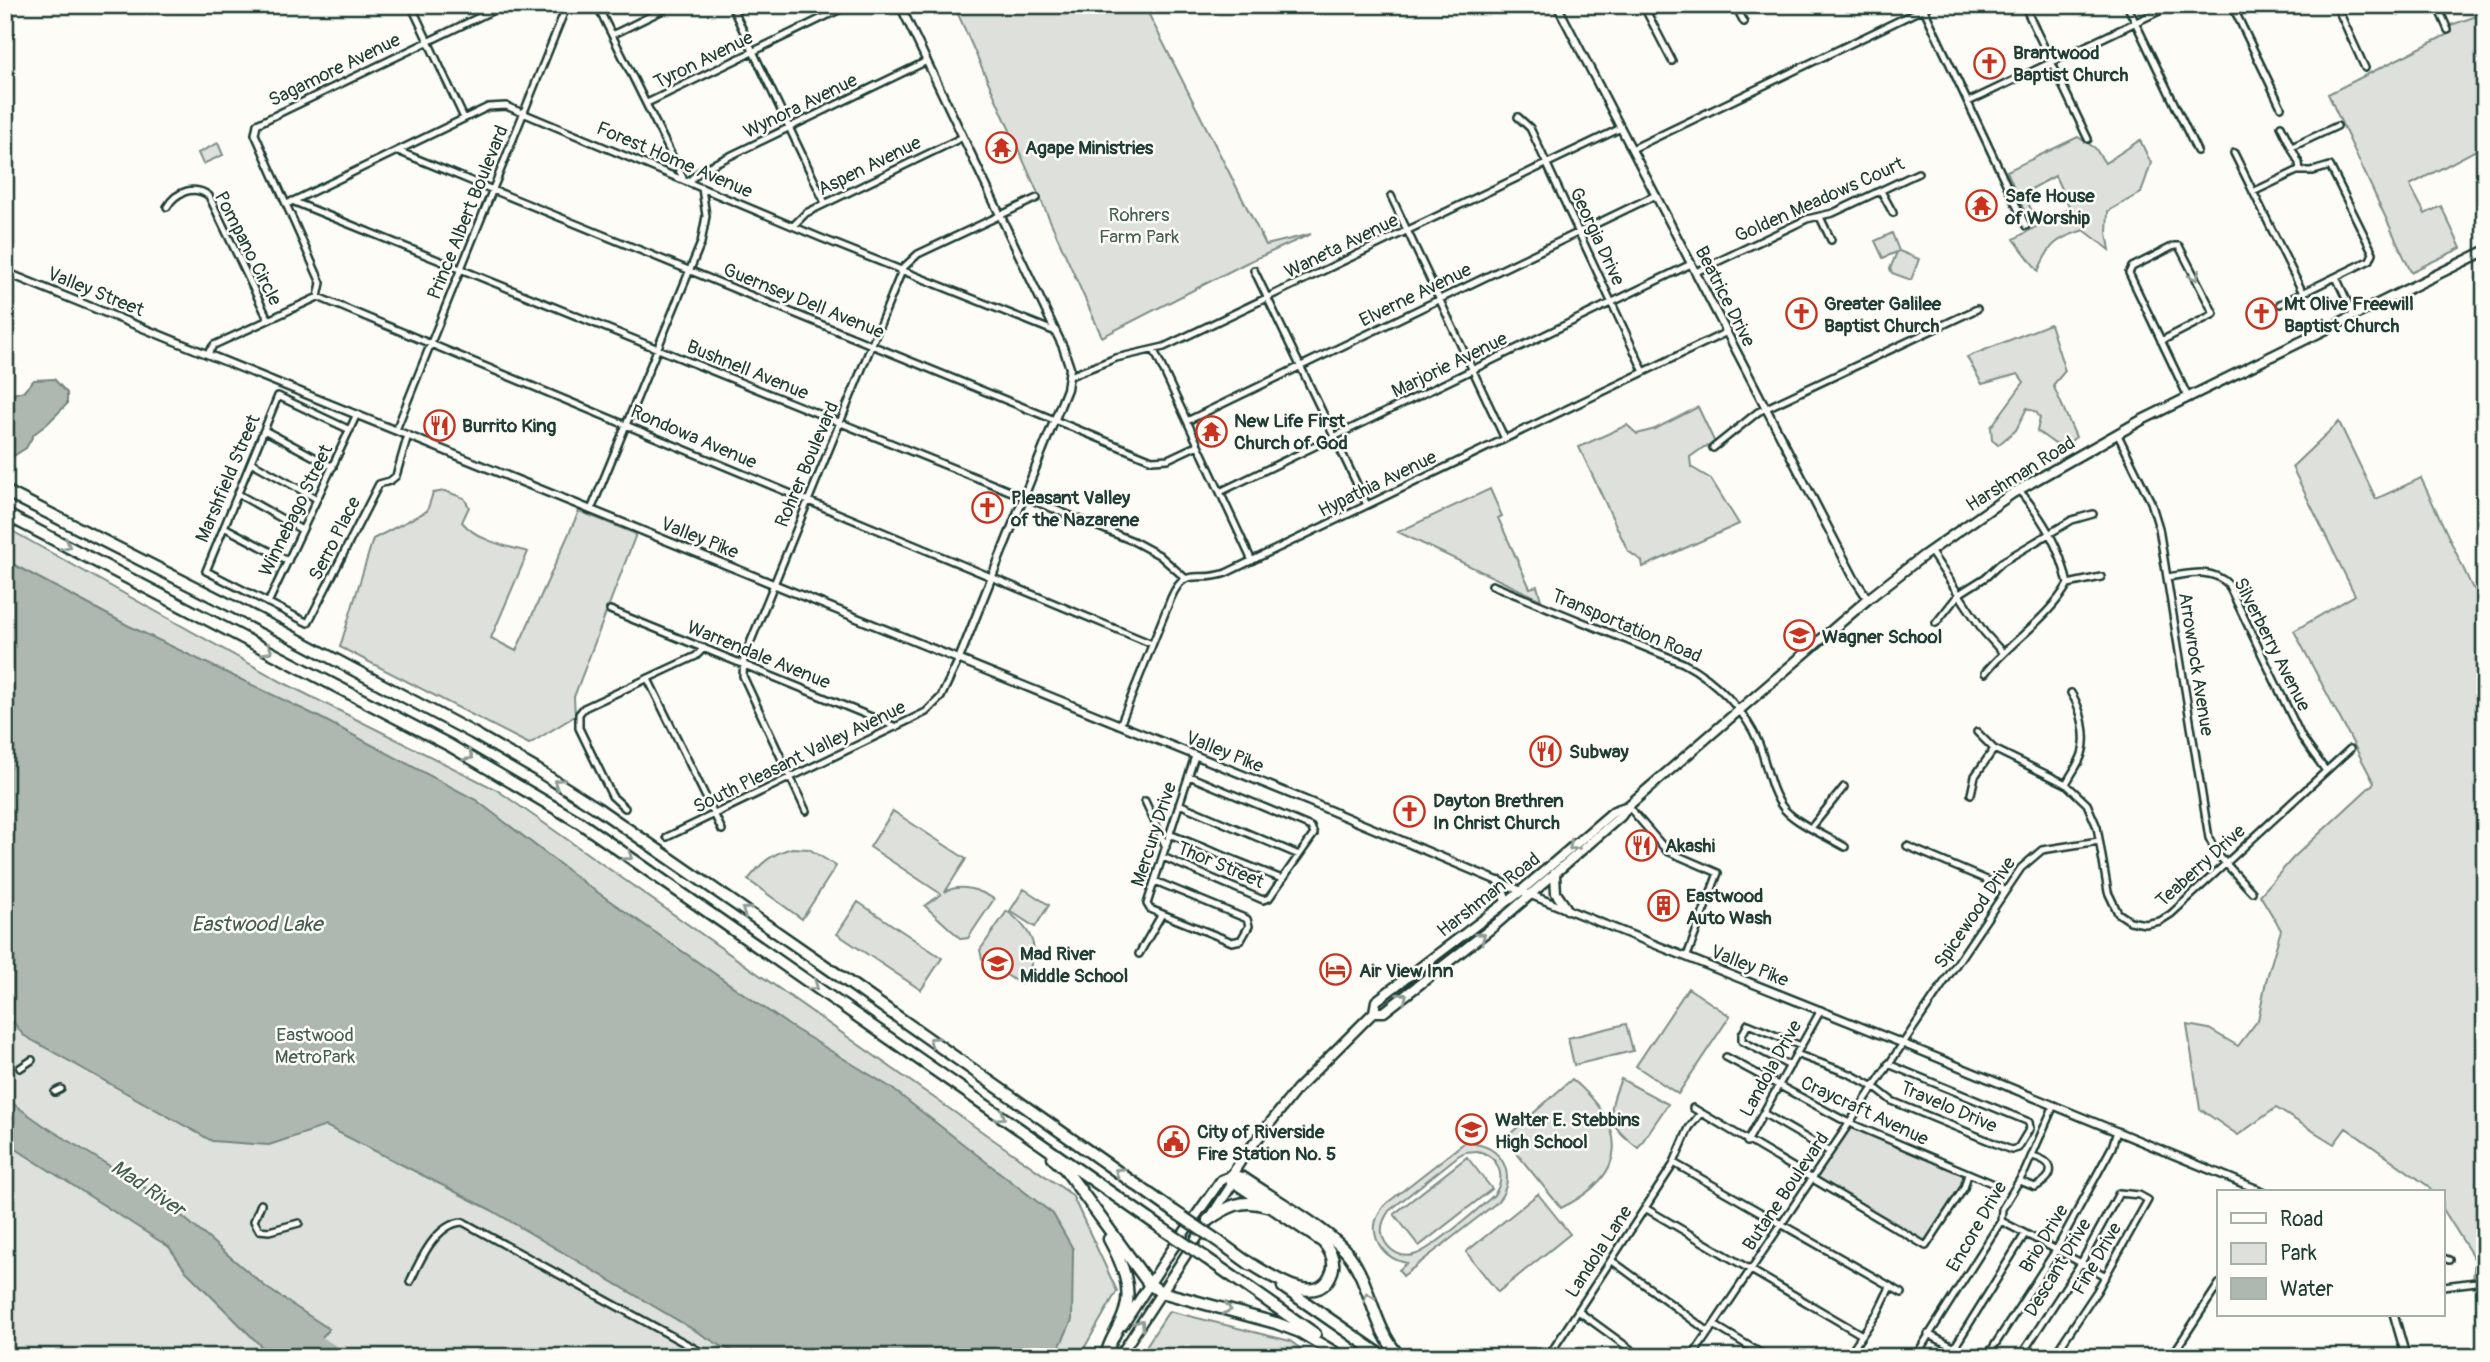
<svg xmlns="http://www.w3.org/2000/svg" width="2490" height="1362" viewBox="0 0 2490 1362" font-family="Pangolin,sans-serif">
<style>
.green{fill:#dde0db;stroke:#7e8e88;stroke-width:2;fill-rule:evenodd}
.water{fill:#aeb8b1;stroke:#75877f;stroke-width:2}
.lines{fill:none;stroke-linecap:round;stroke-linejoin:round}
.river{stroke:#aeb8b1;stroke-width:10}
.minor-casing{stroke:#1f3d34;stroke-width:10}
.tertiary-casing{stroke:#1f3d34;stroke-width:11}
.primary-casing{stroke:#1f3d34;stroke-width:13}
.motorway-casing{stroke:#1f3d34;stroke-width:15}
.minor{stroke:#fdfcf7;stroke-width:5}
.tertiary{stroke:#fdfcf7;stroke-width:6}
.primary{stroke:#fdfcf7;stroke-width:8}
.motorway{stroke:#fdfcf7;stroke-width:10}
.motorway-bridge-casing{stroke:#1f3d34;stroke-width:15;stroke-linecap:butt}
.motorway-bridge{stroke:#fdfcf7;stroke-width:10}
.oneway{stroke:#8e9c96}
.labels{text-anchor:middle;stroke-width:5;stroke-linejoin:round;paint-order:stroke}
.poi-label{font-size:19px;font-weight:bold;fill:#1f3d34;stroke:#fdfcf7;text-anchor:start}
.street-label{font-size:19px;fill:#1f3d34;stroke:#fdfcf7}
.park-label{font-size:19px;fill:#455e55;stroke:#fdfcf7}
.water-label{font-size:21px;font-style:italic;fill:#435c53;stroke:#fdfcf7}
</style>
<rect width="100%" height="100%" fill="#fdfcf7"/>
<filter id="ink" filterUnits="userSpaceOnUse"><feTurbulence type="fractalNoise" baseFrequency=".0143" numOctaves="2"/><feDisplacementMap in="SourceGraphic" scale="14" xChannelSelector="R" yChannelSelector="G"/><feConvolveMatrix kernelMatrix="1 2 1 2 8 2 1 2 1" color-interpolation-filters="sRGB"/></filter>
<g filter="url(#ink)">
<path class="green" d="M954 5H1144L1266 245 1311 234 1246 263 1102 337Z
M2485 13V167L2476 150 2410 185 2425 214 2441 206 2461 248 2411 272 2328 94 2448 34 2451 25Z
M2078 137 2095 148 2105 163 2140 140 2151 163 2141 193 2108 211 2107 233 2110 250 2084 230C2055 239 2050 244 2038 271L2014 239 2070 208 2055 176 2024 193 2033 214 2027 218 2007 171Z
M218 143 223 155 203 164 198 153Z
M1892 233 1899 251 1919 259 1911 280 1892 273 1890 269 1897 252 1883 258 1875 241Z
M2050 324 2065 371 2053 385 2076 437 2068 443 2055 444 2037 431 2040 418 2036 412 2027 408 2016 430 1998 445 1992 440 1991 427 2024 382 2018 374 1982 384 1967 357Z
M1698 407 1716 445 1704 447 1690 457 1691 467 1711 479 1739 524 1643 567 1642 561 1628 551 1579 447 1627 425 1637 434 1655 429Z
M2339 422 2376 499 2421 478 2472 587 2485 599V1281H2473L2475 1260 2443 1209V1192H2432L2428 1186 2346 1128 2334 1144 2276 1108 2238 1135 2200 1109 2187 1025 2209 1029 2238 1046 2258 1020 2266 981 2281 930 2260 895 2293 858 2374 783 2294 631 2355 595 2292 467Z
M1490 489 1502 516 1498 518 1530 588 1537 586 1541 600 1398 532Z
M445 491 464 498 469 507 462 522C478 541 505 546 528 552L491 638 516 651 579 511 636 534 574 697 575 716 529 744 340 647 373 539 427 511 433 493Z
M5 527 282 682 497 790 1072 1195 1117 1291 1079 1357H5Z
M893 811 966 859 945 892C960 883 980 890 994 899L968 938 961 939 925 906 941 894 870 847Z
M792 848 809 849 836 866 802 919 748 880C761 863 771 854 792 848Z
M1024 889 1049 905 1035 927 1010 911Z
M858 902 942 958 921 990 837 934Z
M1007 911C1036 933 1043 954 1020 984L982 959 980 950Z
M1688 988 1730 1016 1678 1094 1636 1066Z
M1626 1024 1633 1051 1574 1065 1568 1038Z
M1572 1079C1628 1126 1631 1174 1561 1208L1509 1144 1510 1134Z
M1621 1079 1668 1104 1638 1148C1607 1124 1606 1115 1621 1079Z
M1850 1122 1968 1174 1926 1246 1812 1179Z
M1478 1132 1482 1137 1475 1144C1506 1148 1518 1182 1495 1204L1403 1276 1399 1270 1407 1263C1377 1258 1363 1225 1387 1203ZM1477 1151C1499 1156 1507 1177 1494 1195 1479 1208 1430 1252 1413 1255 1402 1258 1391 1252 1385 1242 1379 1232 1382 1221 1389 1211L1458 1156 1465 1152Z
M1467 1157 1492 1189 1419 1246 1394 1214Z
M1538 1194 1570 1234 1498 1292 1466 1252Z
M1169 1311 1290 1341 1312 1357H1139Z"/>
<path class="water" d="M54 379 67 393V404L47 424 34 434 26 448 15 455 6 458 5 396 24 391 34 380Z
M5 560 129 626 317 716 476 800 587 885 790 1026 890 1087 1053 1214 1073 1249 1072 1320 1055 1357H746L723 1347 491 1210 326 1126 269 1145 212 1141 23 1035 5 1011Z
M5 1098 43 1125 157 1195 267 1288 329 1329 305 1357H272L186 1271 169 1247 5 1142Z"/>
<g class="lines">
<path class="river" d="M308 1334 344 1357
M310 1335 319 1357"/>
<defs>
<path id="minor" d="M411 5 464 118
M597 5 683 178
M731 5 825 203
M1643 5 1672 61
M1735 5 1744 22
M1922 5 2026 226
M2024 5 2088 139
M2127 5 2197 151
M2232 5 2281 107
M2336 5 2365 68
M2437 5 2448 30
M612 35 673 5
M1968 102 2172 5
M647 103 849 5
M1518 117 1530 128 1644 372
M2281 126 2299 163 2300 170
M2292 147 2337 126
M1632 149 1931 5
M398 151 1152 460 1168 459 1198 445
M2234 153 2303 293
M689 181 703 169 927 61
M1881 191 1893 213
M2253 192 2297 171H2313L2330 166 2373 253 2370 260 2280 304
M1391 196 1505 439
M292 201 1133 541 1159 555 1185 578
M287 204 488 107 506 106 821 238 1056 332
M167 207C176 191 195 185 209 196L268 319
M1820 217 1831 240
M793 226 806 213 963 137
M1254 270 1367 505
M1696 272 1807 219 1833 213 1918 173
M2336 277 2354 316
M318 297 1152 644
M318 297 321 283 255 134 257 124 504 5
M2161 341 2214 314 2179 246H2174L2132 267 2129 273 2188 397
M1154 350 1252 561
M207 354 214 345 318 297
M1070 376 1116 358 1164 347 1621 128
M1187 421 1656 195
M264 430 333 467
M350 430 278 396 206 571 308 623 379 484 390 481 396 476 408 435
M396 430 567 5
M2117 433 2151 502 2159 528 2209 838 2217 854 2252 892
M1713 448 1758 412 1977 309
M251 462 317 499
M2019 490C2043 519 2060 547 2068 584
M1220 492 1691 264
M238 494 302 530
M591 510 701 243 706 216 702 188
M224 527 288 561
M1930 551 1984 632 2002 652
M2168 577C2189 574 2211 567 2228 584L2302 738 2326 771
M1492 585 1683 663C1714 679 1746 711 1759 744 1767 765 1770 793 1785 810 1798 824 1828 837 1845 847
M268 603 357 414
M610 610 896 727
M1936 623 1959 594 1986 577 2002 562 2072 520 2093 514
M1985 673C2010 642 2048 619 2068 584L2101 577
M648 679 722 830
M1120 725 1171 598C1186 564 1198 584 1226 573L1727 332
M1977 732 1994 749 2066 784 2087 804 2097 827 2108 892 2118 913 2130 921 2145 924 2160 921 2171 914 2350 749
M2066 784C2071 774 2079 764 2082 754 2088 736 2081 708 2071 693
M1971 794 1975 776 1994 749
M1145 801 1166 847
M1179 804 1299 855
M1628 806 1667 851 1718 873 1687 956
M625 808 612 796 579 728V714L584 708 696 656 704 648
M806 811 743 676 744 658 903 268 918 254 1037 198
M1811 828 1844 787
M1169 834 1282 879
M667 837 926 712 941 697 959 659
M1907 846 1987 880 2005 891
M1163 857 1263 900 1269 898 1314 834 1311 827 1189 776
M1155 881 1247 919 1249 926 1241 940 1232 942 1150 909 1147 904 1195 756
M1139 954 1162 914
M1796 1054 1850 1074 1874 1087 1892 1101 2011 1150 2018 1148 2030 1128 2029 1122 1888 1064
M1726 1057 1845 1121 1994 1184
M1790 1066 1742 1041V1035L1748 1024 1801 1046
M20 1068 32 1060
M55 1092 61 1089
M1693 1108 1926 1246 1964 1188 1968 1174
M1763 1113 1830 1152
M1747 1142 1821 1010
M1674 1163 1902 1293
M2020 1181 2035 1187C2056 1176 2056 1162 2032 1156
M261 1204 254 1221 259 1230 269 1231 299 1223
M1645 1208 1862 1335
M2001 1221 2106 1276
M2443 1258 2449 1260
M1611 1260 1709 1332
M410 1282C419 1262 436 1223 463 1222L710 1357
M2443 1286 2485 1281
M1578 1311 1641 1357
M1714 1325 1767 1357
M1928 1334 1972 1357
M1954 1348 2025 1234
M1548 1357 1673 1165 1689 1128 1701 1113
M1692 1357 2021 868 2042 850 2099 841
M1847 1357 1878 1312 1890 1287
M1915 1357 2001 1221 2002 1209 2025 1171 2054 1105
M1987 1357 2056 1250 2112 1147 2117 1131
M2020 1357 2081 1263 2119 1193 2139 1195 2148 1200 2097 1291 2053 1357
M2171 1357 2219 1284"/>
<path id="tertiary" d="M900 5 1063 347 1070 368 1067 389 959 659
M1557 5 1854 578 1868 599
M5 272 1310 802 1531 895 1904 1044 2264 1192
M2394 1315 2406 1357"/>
<path id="primary" d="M1555 875 1556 893 1567 909
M1500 882 1506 902
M1374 1012H1384L1493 927 1621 816 1628 806 1868 599 1923 556 2013 493 2140 421 2485 251
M1123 1325 1171 1251 1221 1180 1231 1176
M1119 1357 1231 1186V1176L1244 1156 1297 1089 1374 1012 1376 1001 1521 891 1614 811 1628 806"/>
<path id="motorway" d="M5 491 279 630 473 733 537 770 597 808 831 970 1175 1212
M5 514 449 745 579 822 1163 1229
M1053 1158 1065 1169 1149 1284 1161 1292 1276 1323 1300 1332 1342 1357
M1231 1176 1243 1178C1272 1198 1328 1229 1349 1255 1371 1284 1373 1328 1400 1357
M1231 1176 1239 1185 1323 1242C1330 1250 1336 1260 1332 1272 1318 1312 1268 1273 1246 1261
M1208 1220C1227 1207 1242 1198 1266 1206
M1218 1241 1251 1265
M1206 1258 1315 1334
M1283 1287 1384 1357
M1108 1349C1112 1337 1120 1326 1124 1314 1134 1288 1121 1261 1109 1239"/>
</defs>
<use href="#minor" class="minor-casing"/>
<use href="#tertiary" class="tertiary-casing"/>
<use href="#primary" class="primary-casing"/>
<use href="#motorway" class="motorway-casing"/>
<use href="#minor" class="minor"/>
<use href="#tertiary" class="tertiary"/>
<use href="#primary" class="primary"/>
<use href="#motorway" class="motorway"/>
<defs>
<path id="motorway-bridge" d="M1175 1212 1218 1241
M1163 1229 1206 1258"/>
</defs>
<use href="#motorway-bridge" class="motorway-bridge-casing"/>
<use href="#motorway-bridge" class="motorway-bridge"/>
</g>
<defs><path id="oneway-chevron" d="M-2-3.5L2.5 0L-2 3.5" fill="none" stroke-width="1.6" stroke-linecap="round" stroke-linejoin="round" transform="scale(1.75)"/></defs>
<g class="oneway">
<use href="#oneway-chevron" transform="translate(2195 276) rotate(64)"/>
<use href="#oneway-chevron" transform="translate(66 545) rotate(27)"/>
<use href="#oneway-chevron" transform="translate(268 650) rotate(28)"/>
<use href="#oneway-chevron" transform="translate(469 756) rotate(30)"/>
<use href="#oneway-chevron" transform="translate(558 783) rotate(-147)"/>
<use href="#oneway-chevron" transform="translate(1573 846) rotate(139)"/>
<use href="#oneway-chevron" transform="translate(628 856) rotate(35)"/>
<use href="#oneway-chevron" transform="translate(746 911) rotate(-145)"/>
<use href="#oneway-chevron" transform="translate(1481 937) rotate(-37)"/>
<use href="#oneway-chevron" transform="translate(814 986) rotate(35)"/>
<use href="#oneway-chevron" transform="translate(1403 997) rotate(-38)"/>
<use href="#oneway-chevron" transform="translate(933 1041) rotate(-145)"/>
<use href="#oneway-chevron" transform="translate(1001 1116) rotate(34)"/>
<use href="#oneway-chevron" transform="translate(1119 1172) rotate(-145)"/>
<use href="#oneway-chevron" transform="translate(1368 1297) rotate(-113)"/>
<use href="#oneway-chevron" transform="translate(1227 1309) rotate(14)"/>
<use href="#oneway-chevron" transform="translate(1140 1324) rotate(-57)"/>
</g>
</g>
<defs>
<symbol id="church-ring" viewBox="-11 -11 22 22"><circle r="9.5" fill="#fdfcf7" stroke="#c8321e" stroke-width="1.5"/><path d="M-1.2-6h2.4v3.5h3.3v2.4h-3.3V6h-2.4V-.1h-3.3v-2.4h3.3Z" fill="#c8321e"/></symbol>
<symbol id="temple-ring" viewBox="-11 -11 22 22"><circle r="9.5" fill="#fdfcf7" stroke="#c8321e" stroke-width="1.5"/><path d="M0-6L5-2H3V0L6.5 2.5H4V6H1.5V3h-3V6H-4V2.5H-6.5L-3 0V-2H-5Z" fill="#c8321e"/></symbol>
<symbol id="restaurant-ring" viewBox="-11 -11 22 22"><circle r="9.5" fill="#fdfcf7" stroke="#c8321e" stroke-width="1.5"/><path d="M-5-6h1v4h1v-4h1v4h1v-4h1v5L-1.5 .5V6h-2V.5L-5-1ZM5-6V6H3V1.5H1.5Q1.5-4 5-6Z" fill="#c8321e"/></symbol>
<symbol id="school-ring" viewBox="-11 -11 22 22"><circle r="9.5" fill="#fdfcf7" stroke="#c8321e" stroke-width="1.5"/><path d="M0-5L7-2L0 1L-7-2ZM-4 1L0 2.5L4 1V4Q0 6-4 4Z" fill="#c8321e"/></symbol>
<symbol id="building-ring" viewBox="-11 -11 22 22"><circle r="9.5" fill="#fdfcf7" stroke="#c8321e" stroke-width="1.5"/><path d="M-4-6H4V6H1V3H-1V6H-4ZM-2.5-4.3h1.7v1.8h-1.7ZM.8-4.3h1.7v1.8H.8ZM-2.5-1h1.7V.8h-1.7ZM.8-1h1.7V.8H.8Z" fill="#c8321e"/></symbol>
<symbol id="hotel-ring" viewBox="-11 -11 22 22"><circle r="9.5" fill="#fdfcf7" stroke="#c8321e" stroke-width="1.5"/><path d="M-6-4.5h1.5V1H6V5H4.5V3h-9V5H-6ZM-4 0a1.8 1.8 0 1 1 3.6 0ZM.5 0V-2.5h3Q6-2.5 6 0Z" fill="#c8321e"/></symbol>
<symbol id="civic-ring" viewBox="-11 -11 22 22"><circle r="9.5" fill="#fdfcf7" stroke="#c8321e" stroke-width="1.5"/><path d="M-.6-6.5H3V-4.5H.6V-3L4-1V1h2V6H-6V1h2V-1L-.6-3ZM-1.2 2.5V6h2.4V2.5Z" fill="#c8321e"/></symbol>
</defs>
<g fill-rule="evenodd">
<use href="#church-ring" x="1972" y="46" width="35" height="35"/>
<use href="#temple-ring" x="984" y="130" width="35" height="35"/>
<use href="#temple-ring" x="1964" y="188" width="35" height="35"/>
<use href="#church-ring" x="1784" y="296" width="35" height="35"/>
<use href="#church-ring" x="2244" y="296" width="35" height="35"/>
<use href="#restaurant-ring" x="422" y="408" width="35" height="35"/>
<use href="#temple-ring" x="1194" y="414" width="35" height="35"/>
<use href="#church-ring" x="970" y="490" width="35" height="35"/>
<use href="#school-ring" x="1782" y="618" width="35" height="35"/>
<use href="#restaurant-ring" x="1528" y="734" width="35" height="35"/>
<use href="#church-ring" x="1392" y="794" width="35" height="35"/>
<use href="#restaurant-ring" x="1624" y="828" width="35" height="35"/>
<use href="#building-ring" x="1646" y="888" width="35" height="35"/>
<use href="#school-ring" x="980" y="946" width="35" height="35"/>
<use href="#hotel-ring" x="1318" y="952" width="35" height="35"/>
<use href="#school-ring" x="1454" y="1112" width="35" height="35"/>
<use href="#civic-ring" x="1156" y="1124" width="35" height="35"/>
</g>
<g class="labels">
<g class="poi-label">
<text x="2013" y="59">Brantwood<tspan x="2013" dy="22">Baptist Church</tspan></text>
<text x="1025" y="154">Agape Ministries</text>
<text x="2005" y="202">Safe House<tspan x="2005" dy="22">of Worship</tspan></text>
<text x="1824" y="310">Greater Galilee<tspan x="1824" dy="22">Baptist Church</tspan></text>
<text x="2284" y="310">Mt Olive Freewill<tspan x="2284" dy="22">Baptist Church</tspan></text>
<text x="1234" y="427">New Life First<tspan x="1234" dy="22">Church of God</tspan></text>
<text x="462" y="432">Burrito King</text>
<text x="1011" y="504">Pleasant Valley<tspan x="1011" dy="22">of the Nazarene</tspan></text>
<text x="1822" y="643">Wagner School</text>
<text x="1569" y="758">Subway</text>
<text x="1433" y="807">Dayton Brethren<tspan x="1433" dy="22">In Christ Church</tspan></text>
<text x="1665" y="852">Akashi</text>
<text x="1686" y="902">Eastwood<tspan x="1686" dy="22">Auto Wash</tspan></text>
<text x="1020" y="960">Mad River<tspan x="1020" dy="22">Middle School</tspan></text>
<text x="1359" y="977">Air View Inn</text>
<text x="1495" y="1126">Walter E. Stebbins<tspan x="1495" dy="22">High School</tspan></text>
<text x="1197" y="1138">City of Riverside<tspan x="1197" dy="22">Fire Station No. 5</tspan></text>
</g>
<g class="street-label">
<text transform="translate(703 59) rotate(-26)" y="7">Tyron Avenue</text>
<text transform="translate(334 69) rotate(-26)" y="7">Sagamore Avenue</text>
<text transform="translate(800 105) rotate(-26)" y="7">Wynora Avenue</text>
<text transform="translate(675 159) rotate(23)" y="7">Forest Home Avenue</text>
<text transform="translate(869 165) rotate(-26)" y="7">Aspen Avenue</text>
<text transform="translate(1819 199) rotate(-24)" y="7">Golden Meadows Court</text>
<text transform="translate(467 212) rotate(-68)" y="7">Prince Albert Boulevard</text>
<text transform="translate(1598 236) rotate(65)" y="7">Georgia Drive</text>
<text transform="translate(1341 245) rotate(-26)" y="7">Waneta Avenue</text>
<text transform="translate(249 248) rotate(63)" y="7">Pompano Circle</text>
<text transform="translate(96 291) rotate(22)" y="7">Valley Street</text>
<text transform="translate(1415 294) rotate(-26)" y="7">Elverne Avenue</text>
<text transform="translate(1726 296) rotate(63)" y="7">Beatrice Drive</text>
<text transform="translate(804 300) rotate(22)" y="7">Guernsey Dell Avenue</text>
<text transform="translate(1449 364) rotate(-26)" y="7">Marjorie Avenue</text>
<text transform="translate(748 369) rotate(22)" y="7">Bushnell Avenue</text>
<text transform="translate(694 436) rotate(23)" y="7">Rondowa Avenue</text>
<text transform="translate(806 464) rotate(-67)" y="7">Rohrer Boulevard</text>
<text transform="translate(2020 473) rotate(-32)" y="7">Harshman Road</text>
<text transform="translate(227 478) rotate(-67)" y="7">Marshfield Street</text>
<text transform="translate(1377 483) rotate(-26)" y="7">Hypathia Avenue</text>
<text transform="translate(295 510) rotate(-64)" y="7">Winnebago Street</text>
<text transform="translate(700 537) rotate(22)" y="7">Valley Pike</text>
<text transform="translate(334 538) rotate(-63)" y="7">Serro Place</text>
<text transform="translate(1627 625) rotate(23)" y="7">Transportation Road</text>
<text transform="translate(2273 644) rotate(63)" y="7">Silverberry Avenue</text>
<text transform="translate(759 654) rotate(22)" y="7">Warrendale Avenue</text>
<text transform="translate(2197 664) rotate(81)" y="7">Arrowrock Avenue</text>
<text transform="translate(1225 751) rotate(22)" y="7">Valley Pike</text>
<text transform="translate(799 756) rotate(-26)" y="7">South Pleasant Valley Avenue</text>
<text transform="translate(1153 834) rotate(-72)" y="7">Mercury Drive</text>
<text transform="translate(1221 864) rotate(23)" y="7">Thor Street</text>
<text transform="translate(2200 865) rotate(-42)" y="7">Teaberry Drive</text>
<text transform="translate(1488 894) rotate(-38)" y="7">Harshman Road</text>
<text transform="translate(1974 912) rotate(-56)" y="7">Spicewood Drive</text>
<text transform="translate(1750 965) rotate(22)" y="7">Valley Pike</text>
<text transform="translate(1770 1068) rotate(-61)" y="7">Landola Drive</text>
<text transform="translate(1949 1106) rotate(23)" y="7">Travelo Drive</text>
<text transform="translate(1865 1110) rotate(25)" y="7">Craycraft Avenue</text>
<text transform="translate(1785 1191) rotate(-56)" y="7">Butane Boulevard</text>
<text transform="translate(1976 1226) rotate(-60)" y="7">Encore Drive</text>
<text transform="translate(2043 1238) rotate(-59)" y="7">Brio Drive</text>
<text transform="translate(1598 1251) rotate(-57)" y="7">Landola Lane</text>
<text transform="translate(2096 1258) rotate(-60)" y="7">Fine Drive</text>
<text transform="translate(2057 1267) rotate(-59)" y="7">Descant Drive</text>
</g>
<g class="park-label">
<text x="1139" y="221">Rohrers<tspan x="1139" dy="22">Farm Park</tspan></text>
<text x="315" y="1041">Eastwood<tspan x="315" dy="22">MetroPark</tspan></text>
</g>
<g class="water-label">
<text x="257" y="931">Eastwood Lake</text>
<text transform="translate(148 1188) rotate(34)" y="7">Mad River</text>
</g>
</g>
<rect width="2490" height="1362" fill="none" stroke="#fdfcf7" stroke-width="28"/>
<rect x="14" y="14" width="2462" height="1334" fill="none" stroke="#1f3d34" stroke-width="2.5" filter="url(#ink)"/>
<rect x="2217" y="1190" width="228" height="126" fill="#fdfcf7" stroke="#a4b0a9" stroke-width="2"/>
<rect x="2231" y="1213" width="35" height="10" fill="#fdfcf7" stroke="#a4b0a9" stroke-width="2"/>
<text x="2280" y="1226" font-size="21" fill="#1f3d34">Road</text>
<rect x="2231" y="1243" width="35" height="21" fill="#dde0db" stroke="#a4b0a9" stroke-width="2"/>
<text x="2280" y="1260" font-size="21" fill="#1f3d34">Park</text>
<rect x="2231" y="1278" width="35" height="21" fill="#aeb8b1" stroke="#a4b0a9" stroke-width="2"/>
<text x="2280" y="1296" font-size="21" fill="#1f3d34">Water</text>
</svg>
